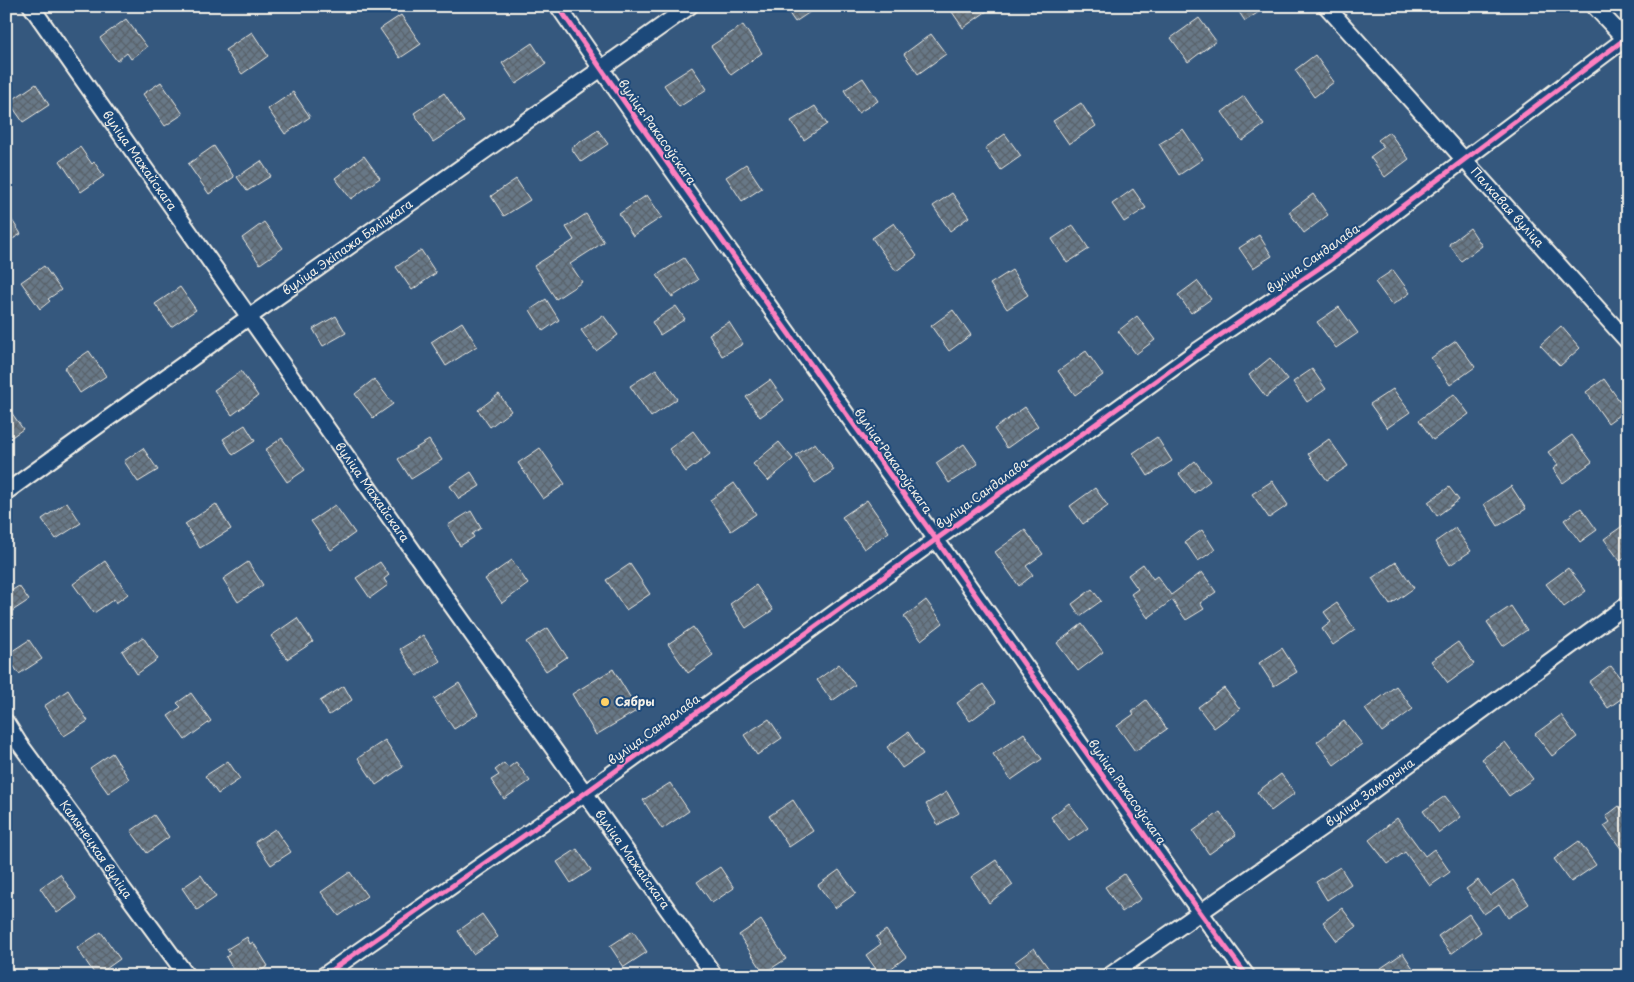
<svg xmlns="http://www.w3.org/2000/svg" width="1634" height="982" viewBox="0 0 1634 982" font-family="'Playpen Sans',sans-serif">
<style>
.building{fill:url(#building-cross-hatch);stroke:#f4f1e8}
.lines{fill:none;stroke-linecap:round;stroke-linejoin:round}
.minor-casing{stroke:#f4f1e8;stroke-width:19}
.minor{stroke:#1f4a7a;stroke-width:15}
.cycleway-casing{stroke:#1f4a7a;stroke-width:8}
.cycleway{stroke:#ff80c0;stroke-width:5}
.poi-dot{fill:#ffd166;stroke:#1f4a7a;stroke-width:2}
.labels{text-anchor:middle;stroke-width:4;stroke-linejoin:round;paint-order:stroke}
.street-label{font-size:12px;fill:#f4f1e8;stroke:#1f4a7a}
.poi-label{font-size:12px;font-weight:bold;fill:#f4f1e8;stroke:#1f4a7a;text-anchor:start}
</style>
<defs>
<pattern id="building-cross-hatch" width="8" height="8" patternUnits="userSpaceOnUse" patternTransform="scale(1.25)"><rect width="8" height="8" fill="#677887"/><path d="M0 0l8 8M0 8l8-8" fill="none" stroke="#5a626a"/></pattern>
</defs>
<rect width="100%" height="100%" fill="#35587e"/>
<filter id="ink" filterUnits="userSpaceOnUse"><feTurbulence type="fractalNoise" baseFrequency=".02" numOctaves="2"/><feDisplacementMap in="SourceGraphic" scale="10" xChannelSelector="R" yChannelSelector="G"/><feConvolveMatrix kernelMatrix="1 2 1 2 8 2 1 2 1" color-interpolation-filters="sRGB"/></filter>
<g filter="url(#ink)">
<path class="building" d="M784 6H819L795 22Z
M948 6H994L963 28Z
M1235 6H1268L1245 21Z
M401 15 421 44 400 58 380 29Z
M1199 18 1216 41 1188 62 1171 38Z
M126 19 147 47 131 59 127 53 117 61 100 38Z
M743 25 762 53 731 75 711 46Z
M252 32 268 56 242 74 225 50Z
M931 34 946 54 918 74 904 54Z
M532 43 546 64 516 84 502 63Z
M1315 55 1334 82 1314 97 1295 70Z
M692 67 707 89 679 107 664 85Z
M863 78 878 101 858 113 844 90Z
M161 82 183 114 165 126 143 94Z
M36 84 49 105 23 122 9 102Z
M293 92 310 117 285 134 268 109Z
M444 93 464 122 433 142 414 113Z
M1244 96 1264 125 1242 141 1222 112Z
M1081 103 1096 126 1069 144 1053 121Z
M815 106 827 124 804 140 791 121Z
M1183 129 1203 159 1179 175 1159 144Z
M598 130 608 144 581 162 571 148Z
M1389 132 1409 159 1385 177 1370 157 1384 147 1378 140Z
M1005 134 1021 156 1001 170 985 148Z
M214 146 234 177 209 194 188 164Z
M80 147 92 164 94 162 104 176 81 192 60 161Z
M364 156 380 178 351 199 335 178Z
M261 161 271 176 247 191 237 177Z
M746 164 762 188 742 201 726 177Z
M516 179 530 200 504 216 491 196Z
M1133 189 1146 208 1124 222 1112 204Z
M952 193 969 217 950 231 933 206Z
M1313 194 1328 215 1304 233 1289 212Z
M647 195 662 217 633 236 619 214Z
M6 211 21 234 6 243Z
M586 214 604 242 570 264 582 282 556 299 534 266 574 240 566 227Z
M264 222 283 248 260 264 242 238Z
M894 223 917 256 896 271 872 238Z
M1073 225 1089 249 1067 263 1052 239Z
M1470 228 1482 246 1461 261 1449 244Z
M1259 235 1272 256 1253 268 1239 248Z
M421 250 436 273 412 290 396 267Z
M684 258 698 280 672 297 657 275Z
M44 266 61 290 48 299 50 301 40 309 21 282Z
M1012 270 1028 295 1007 309 990 284Z
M1393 270 1410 293 1392 305 1375 282Z
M1197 281 1211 299 1191 313 1178 295Z
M180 287 196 310 171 327 155 304Z
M546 299 559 320 543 331 530 310Z
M676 306 685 319 660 335 652 322Z
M1339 307 1358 333 1336 348 1317 322Z
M953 310 971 335 949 351 931 326Z
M603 315 618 335 596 351 581 330Z
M336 316 346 333 323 346 313 329Z
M1137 316 1155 340 1136 354 1118 331Z
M462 322 477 346 446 366 431 342Z
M729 322 743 344 722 356 709 334Z
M1561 326 1580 348 1560 366 1540 345Z
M1456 341 1475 367 1450 385 1431 358Z
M89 351 106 376 80 393 64 368Z
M1086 351 1103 375 1075 395 1058 371Z
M1270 358 1288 380 1266 397 1249 375Z
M656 369 677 399 651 417 630 386Z
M1312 369 1326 389 1307 402 1293 382Z
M241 371 258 396 232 415 214 390Z
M374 379 393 404 373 418 355 394Z
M1604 379 1626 410 1608 423 1586 392Z
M770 380 784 400 760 417 746 397Z
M1393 389 1410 412 1387 428 1370 404Z
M499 394 511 411 490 427 478 410Z
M1454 394 1469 414 1433 440 1419 420Z
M6 405 23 429 6 441Z
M1025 407 1038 426 1007 448 994 429Z
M245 425 255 441 233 455 223 439Z
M693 431 710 454 686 472 669 449Z
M1572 435 1592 462 1563 483 1553 469 1558 465 1548 452Z
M1157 437 1172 461 1148 476 1133 453Z
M282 438 305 470 287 482 265 450Z
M1329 439 1348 466 1327 480 1308 454Z
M429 440 442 460 411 479 398 459Z
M779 442 793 459 768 481 753 464Z
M815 443 834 470 815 483 796 455Z
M964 444 978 464 949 483 936 463Z
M143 448 158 470 138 482 124 461Z
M540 448 565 484 543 499 518 463Z
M1195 461 1210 481 1194 493 1179 474Z
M471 472 480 486 459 499 450 486Z
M1272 481 1288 505 1269 518 1252 494Z
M734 483 756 514 731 531 710 500Z
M1511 486 1526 509 1498 526 1484 504Z
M1449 487 1459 500 1437 516 1428 502Z
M1095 488 1108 506 1083 524 1070 506Z
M867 500 889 532 864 549 842 517Z
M67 502 81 523 56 539 42 519Z
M216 504 231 529 200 548 185 524Z
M335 505 355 533 331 550 311 521Z
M1581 508 1597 530 1580 542 1564 520Z
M471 511 481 528 472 534 474 537 460 546 448 525Z
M1628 522V556L1620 561 1604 539Z
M1455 528 1471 551 1450 565 1435 542Z
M1025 530 1043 554 1026 566 1033 575 1019 586 995 552Z
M1202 530 1215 550 1198 561 1185 542Z
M512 560 528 584 502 603 485 579Z
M105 561 128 594 116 603 114 599 94 613 73 584Z
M248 562 263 585 238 602 223 579Z
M380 562 389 575 384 579 388 585 370 598 356 578Z
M1396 562 1414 588 1390 605 1372 578Z
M630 564 650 594 626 610 606 580Z
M1143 564 1153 579 1157 576 1171 595 1202 572 1216 592 1200 603 1204 609 1186 620 1172 600 1148 618 1131 594 1138 589 1128 575Z
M1568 568 1586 591 1564 607 1546 584Z
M756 585 773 610 746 628 730 604Z
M19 586 29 600 6 615V594Z
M1092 589 1101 601 1080 616 1072 604Z
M926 600 943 623 921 640 904 617Z
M1337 603 1355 630 1333 645 1322 629 1331 622 1324 612Z
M1511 606 1527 630 1503 646 1487 622Z
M297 618 313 642 287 659 271 636Z
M1082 624 1103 652 1078 671 1057 643Z
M693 627 713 655 688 673 668 644Z
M548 628 567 657 546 671 526 642Z
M423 635 440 661 417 676 400 649Z
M143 637 158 659 137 674 122 651Z
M29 640 42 659 19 674 6 655Z
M1458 642 1474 664 1448 683 1431 661Z
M1282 648 1297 672 1274 686 1259 663Z
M839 664 855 685 832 701 817 680Z
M1611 666 1628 688V694L1608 708 1589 682Z
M613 669 638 710 596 735 572 694Z
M459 683 478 714 454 729 434 699Z
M983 684 996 702 970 721 957 703Z
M344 686 352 700 329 715 320 701Z
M1396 686 1413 709 1382 732 1365 709Z
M1224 688 1240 709 1214 728 1198 707Z
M68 690 88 721 64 736 44 706Z
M191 693 211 721 185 740 168 716 181 707 177 703Z
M1146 700 1167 729 1135 751 1117 726 1134 714 1132 711Z
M1561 715 1577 737 1552 756 1535 734Z
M769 719 782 738 757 755 744 735Z
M1344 721 1362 744 1334 765 1317 742Z
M908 732 923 754 902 768 887 747Z
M1024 733 1042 759 1011 780 993 754Z
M385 740 403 767 376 785 358 758Z
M1505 742 1533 779 1509 796 1482 759Z
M112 753 129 779 108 793 90 768Z
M228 761 240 779 218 794 205 776Z
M516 762 530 781 504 799 491 780 499 775 495 770 504 763 508 768Z
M1281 774 1295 793 1271 811 1257 792Z
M670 783 689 811 662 829 643 800Z
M947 792 959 813 938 825 926 804Z
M1445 796 1461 817 1439 833 1423 811Z
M793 800 813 831 789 847 769 816Z
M1069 803 1088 828 1069 841 1051 817Z
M1619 806 1628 818V858L1604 826 1610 822 1606 816Z
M1220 812 1236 835 1209 854 1193 831Z
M154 815 169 837 147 853 131 831Z
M1397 818 1425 856 1434 849 1450 872 1430 886 1405 852 1388 864 1369 840Z
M275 829 291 852 271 865 255 842Z
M1579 841 1596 865 1571 882 1554 859Z
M577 849 591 870 571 883 557 862Z
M996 860 1013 885 989 903 971 877Z
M720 867 734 888 712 903 697 882Z
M1340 867 1351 884 1327 900 1316 882Z
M839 870 856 893 835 908 818 885Z
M350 872 367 896 339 916 321 892Z
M60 874 77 899 57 913 40 888Z
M1124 874 1141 899 1122 912 1105 887Z
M201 875 216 897 197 910 182 888Z
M1478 880 1490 896 1513 880 1529 904 1508 918 1499 904 1484 914 1466 889Z
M1342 908 1356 927 1337 941 1323 922Z
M482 914 498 937 473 954 458 931Z
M1469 914 1481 932 1451 954 1438 936Z
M761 920 786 959 764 973 739 935Z
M886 930 906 957 881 976 866 955 881 944 876 937Z
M633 931 647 952 624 967 610 946Z
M101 932 120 959 96 976 77 948Z
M247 937 250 944 253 942 268 966 253 976H237L226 957 230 954 227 949Z
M1034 948 1049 969 1039 976H1025L1015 962Z
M1403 953 1418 976H1386L1381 968Z"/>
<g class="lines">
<defs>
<g id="minor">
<path id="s1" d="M31 6 437 585 715 976"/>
<path d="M558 6C681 186 809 361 935 538 1039 684 1140 832 1247 976"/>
<path id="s2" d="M1326 6 1628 342"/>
<path d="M1594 6 1628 42"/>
<path id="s3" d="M6 492 249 317 690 6"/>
<path id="s4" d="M6 722 19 743 86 834 123 889 187 976"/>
<path d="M323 976 585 793 1194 353 1328 262 1625 39"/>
<path id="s5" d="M1109 976 1334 819 1628 604"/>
</g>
</defs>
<use href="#minor" class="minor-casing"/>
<use href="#minor" class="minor"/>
<defs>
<path id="cycleway" d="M558 6C681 186 809 361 935 538 1039 684 1140 832 1247 976
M323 976 585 793 1194 353 1328 262 1625 39"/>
</defs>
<use href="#cycleway" class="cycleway-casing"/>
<use href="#cycleway" class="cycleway"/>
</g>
</g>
<circle class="poi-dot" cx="605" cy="702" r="5"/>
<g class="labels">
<g class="street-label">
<text transform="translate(657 132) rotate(55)" y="4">вуліца Ракасоўскага</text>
<text dy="4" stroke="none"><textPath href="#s1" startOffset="189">вуліца Мажайскага</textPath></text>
<text dy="4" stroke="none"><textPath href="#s2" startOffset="271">Палкавая вуліца</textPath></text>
<text dy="4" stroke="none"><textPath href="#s3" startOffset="420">вуліца Экіпажа Бяліцкага</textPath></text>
<text transform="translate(1313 259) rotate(-35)" y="4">вуліца Сандалава</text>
<text transform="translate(893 461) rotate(55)" y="4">вуліца Ракасоўскага</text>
<text dy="4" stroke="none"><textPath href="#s1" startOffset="594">вуліца Мажайскага</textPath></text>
<text transform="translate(982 494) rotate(-36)" y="4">вуліца Сандалава</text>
<text transform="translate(654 730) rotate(-36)" y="4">вуліца Сандалава</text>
<text transform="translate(1127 792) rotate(55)" y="4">вуліца Ракасоўскага</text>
<text dy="4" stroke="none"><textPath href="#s5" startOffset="319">вуліца Заморына</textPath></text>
<text dy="4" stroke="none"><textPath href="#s4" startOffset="156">Камянецкая вуліца</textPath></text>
<text dy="4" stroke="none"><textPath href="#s1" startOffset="1044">вуліца Мажайскага</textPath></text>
</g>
<g class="poi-label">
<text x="615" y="706">Сябры</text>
</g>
</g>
<rect width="1634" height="982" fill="none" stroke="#1f4a7a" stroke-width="25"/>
<rect x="12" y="12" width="1609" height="957" fill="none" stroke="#f4f1e8" stroke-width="2" filter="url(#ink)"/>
</svg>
